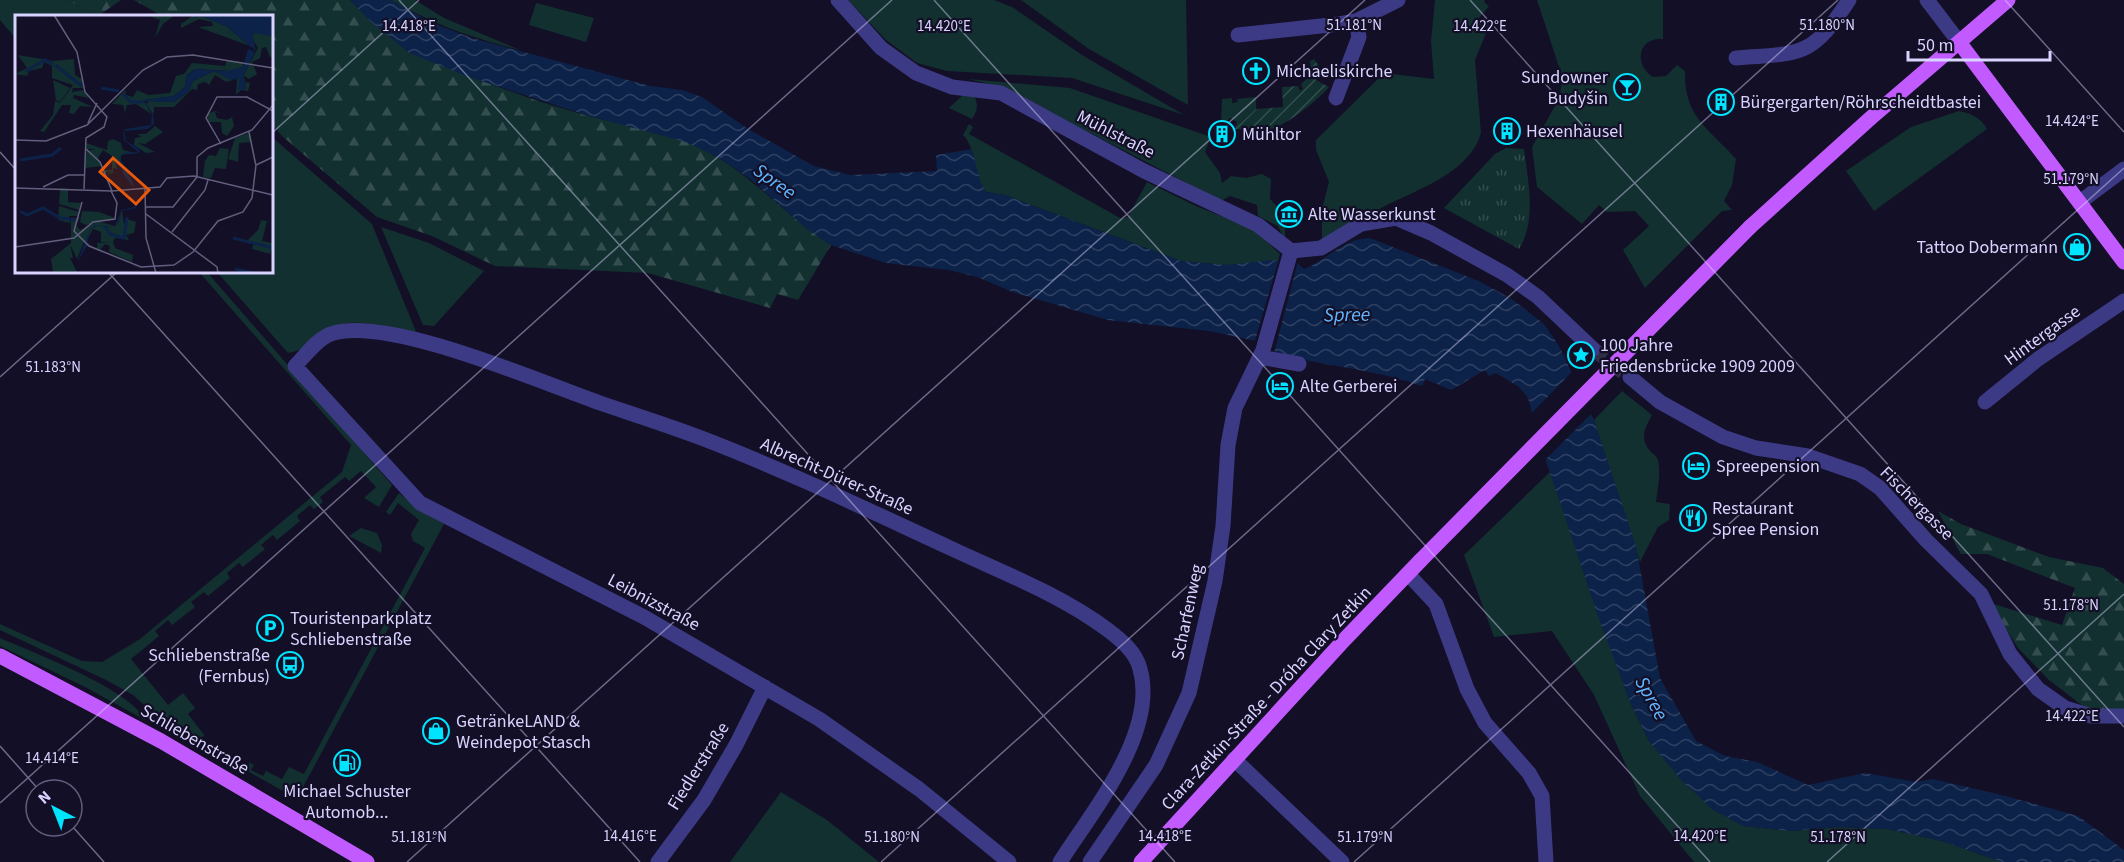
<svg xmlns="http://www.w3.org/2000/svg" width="2124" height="862" viewBox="0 0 2124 862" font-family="'Source Sans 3',sans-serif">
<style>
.grass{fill:#12302f}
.forest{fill:url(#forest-firs)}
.park{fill:url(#park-tufts)}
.garden{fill:url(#garden-furrows)}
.water{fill:url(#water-waves)}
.pier{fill:#130f26}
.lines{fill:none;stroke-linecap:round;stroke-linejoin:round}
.minor-tunnel{stroke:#312d47;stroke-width:15;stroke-dasharray:15 8;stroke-linecap:butt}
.minor{stroke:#3d3a85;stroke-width:15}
.major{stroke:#c25bff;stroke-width:15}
.major-bridge{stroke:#c25bff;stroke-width:15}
.ticks{fill:none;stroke:#d9d4ff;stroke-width:1.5;stroke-opacity:0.45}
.labels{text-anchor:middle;stroke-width:4.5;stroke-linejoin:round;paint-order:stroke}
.poi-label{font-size:18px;fill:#d9d4ff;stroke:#130f26;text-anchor:start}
.street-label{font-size:18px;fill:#d9d4ff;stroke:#130f26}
.water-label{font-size:20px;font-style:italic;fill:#62b6ff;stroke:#130f26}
.inset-river{fill:none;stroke:#0c2248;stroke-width:3}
.inset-road{fill:none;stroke:#625e7d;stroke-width:1.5}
.view{fill:#e8590c;fill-opacity:0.15;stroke:#e8590c;stroke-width:3}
.inset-edge{fill:none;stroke:#d9d4ff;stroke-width:3}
.ticks-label{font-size:15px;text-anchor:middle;fill:#d9d4ff;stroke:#130f26;stroke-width:4.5;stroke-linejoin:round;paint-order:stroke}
</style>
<defs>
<pattern id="forest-firs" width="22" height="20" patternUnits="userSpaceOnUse" patternTransform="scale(1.5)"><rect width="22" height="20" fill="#12302f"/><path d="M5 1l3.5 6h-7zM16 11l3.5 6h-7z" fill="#344d4e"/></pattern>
<pattern id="park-tufts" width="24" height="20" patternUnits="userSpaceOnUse" patternTransform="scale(1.5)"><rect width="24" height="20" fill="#12302f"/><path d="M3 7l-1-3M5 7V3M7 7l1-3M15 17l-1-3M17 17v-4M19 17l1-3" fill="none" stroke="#344d4e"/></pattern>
<pattern id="garden-furrows" width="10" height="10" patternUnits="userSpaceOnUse" patternTransform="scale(1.5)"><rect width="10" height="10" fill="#12302f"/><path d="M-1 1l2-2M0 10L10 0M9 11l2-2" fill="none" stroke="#344d4e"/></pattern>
<pattern id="water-waves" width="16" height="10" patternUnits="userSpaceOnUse" patternTransform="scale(1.5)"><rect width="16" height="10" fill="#0c2248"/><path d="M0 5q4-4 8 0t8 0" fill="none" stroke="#2f4163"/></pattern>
</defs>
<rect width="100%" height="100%" fill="#130f26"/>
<path class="grass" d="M0 0H67L98 16H16V39L0 20Z
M391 0H415L444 18 520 50C472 38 435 25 391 0Z
M848 0H994L1012 7 1082 55 1184 115 1072 78 947 71 917 63 886 40Z
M1021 0H1186L1188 105 1089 49Z
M1435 0H1485L1484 2 1489 6 1479 18 1489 26 1475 60 1481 133C1470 173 1416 190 1383 207 1363 218 1342 230 1322 241V209L1329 182 1316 150V140L1384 73 1434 79 1431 41Z
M1537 0H1663V39C1637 37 1634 65 1653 77L1666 76 1677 65 1685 71C1684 117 1707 127 1736 159L1732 185 1724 201 1732 210 1722 211 1645 288 1623 250 1649 226 1635 211 1607 212 1599 205 1582 224 1537 187 1532 147 1560 97 1562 76Z
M536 3 594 18 586 42 529 25Z
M968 79 1070 88 1211 137 1205 152 1220 173 1222 183 1231 176 1246 178 1262 174 1271 179 1270 199 1277 206 1285 207V241L1278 226 1258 216 1257 205 1230 196 1221 201 1002 87Z
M965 93 974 96C979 105 977 111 972 119L949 108Z
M1256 97V109L1234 129 1237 122 1230 118 1226 123 1221 120 1222 99 1232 98V103L1238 102 1237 99Z
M1959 111C1971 113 1981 118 1987 129L1874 211 1846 171 1911 127Z
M969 124 973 127 969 134 1122 219 1128 217 1147 182 1196 206 1254 229 1280 254 1278 261 1227 265 1181 261 1005 195 986 192C972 175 978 151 963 135Z
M272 137 372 224 417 334C391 329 357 316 332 327 314 334 310 350 288 353L217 272H272Z
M381 227 429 243 484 271 434 326 423 325Z
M199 272H207L392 485 379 507 364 498 376 487 361 471 349 481 345 477 320 497 323 502 314 509 310 505 297 516 300 521 277 540 273 535 261 545 265 549 243 567 239 563 227 573 230 578 208 596 204 592 191 602 195 607 172 625 168 620 155 631 159 636 131 659 168 705 183 693 195 708 188 714 205 736 193 739 159 718 133 695 106 680 0 630V624L82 661 102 662 140 639 342 472 351 445Z
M1622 391 1652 415C1644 430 1639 439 1652 453 1655 455 1657 457 1658 460 1661 474 1658 487 1656 502L1670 504 1669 520 1658 527 1640 562 1594 420Z
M1550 472 1630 702 1649 741 1712 809 1744 826 1789 831 1839 827 1887 829 1942 841 2002 862H1694L1640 796 1594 695 1552 631 1494 637 1464 555Z
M399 493 421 511 444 524 302 789 290 795 249 772V762L254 765 251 770 263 776 266 771 282 779 289 767 304 774 425 548 413 541 411 534 419 520 398 503 390 515 386 512Z
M361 528 377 533 382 545 381 553 349 536Z
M0 638C32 652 132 690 145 720L85 687 0 646Z
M781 792 827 820 879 862H730Z"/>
<path class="forest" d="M67 0H121L98 16Z
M134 0H350C402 57 515 96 589 116 622 125 655 130 687 142 743 164 781 213 831 245L798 300 777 294 770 308 648 273 495 266 432 236 377 217 282 136 272 124V16H162Z
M1938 511 1961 524 2049 557 2103 568 2124 584V710H2093L2083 706 2049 680 2018 648 1990 603 2062 625 2075 588 1987 554H1961Z"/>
<path class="park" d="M1506 148 1524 149C1528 181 1537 220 1519 249L1444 208 1495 154Z"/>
<path class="garden" d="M1314 59 1321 69 1316 80 1329 87C1318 100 1284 128 1267 130 1257 131 1245 129 1234 129L1256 109 1283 107 1282 87 1298 86 1300 91 1303 89 1301 84 1309 77 1314 79 1316 76 1311 73 1310 61Z"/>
<path class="water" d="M350 0H391L430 22 472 38 650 86 682 90 702 97 748 129 814 166 850 175 937 171 936 155 972 149 981 184 986 192 1005 195 1181 261 1227 265 1271 260 1297 263 1304 269C1327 260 1344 238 1370 238L1481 282 1513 300 1544 324 1559 346 1594 420 1636 546 1660 678 1696 741 1725 756 1757 762 1808 785 1865 773 1916 782 1933 779 2006 796 2078 816 2124 850V862H2002L1942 841 1887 829 1839 827 1789 831 1743 826 1712 809 1681 780 1649 741 1630 702 1600 622 1544 455 1528 398 1519 387 1496 373 1489 376 1485 370 1451 390 1425 379 1422 386C1374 369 1323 366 1274 353L1275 345 1209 331 1108 320 1013 292 977 277 949 270 886 263 831 245 808 230 750 179 721 159 686 142 589 116 469 77 409 53 369 20Z"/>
<path class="pier" d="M1279 259 1298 261 1274 353 1271 352 1272 348 1254 344Z
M1574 370 1593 412 1543 462 1530 415Z"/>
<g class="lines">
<path class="minor-tunnel" d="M1593 349 1630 377"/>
<path class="minor" d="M838 0 881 48 916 73 952 87 1001 93 1144 171 1258 225 1291 251
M1927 0 1959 42
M1238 35 1339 24 1356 21 1398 0
M1736 58C1802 53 1811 58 1849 0
M1336 98 1359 37 1356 21
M2080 202 2124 169
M1291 251 1321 248 1361 224 1396 218 1431 233 1507 275 1538 297 1593 349
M1260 357 1299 364
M1630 377 1660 402 1723 437 1756 448 1808 456 1860 474 1880 488 1926 540 1981 594 2010 654 2038 689 2065 708 2091 716H2124
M1985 402 2038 359 2124 301
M1408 574 1436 604 1467 689 1485 723 1529 773 1542 796 1546 862
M1234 759 1342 862
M658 862 704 800 736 745 765 687
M1009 862 919 789 819 719 644 617 420 503 295 366C306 355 318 337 334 333 391 317 540 382 600 403 635 415 670 426 704 439 787 471 868 510 948 547 1001 572 1060 594 1108 630 1121 640 1136 652 1140 669 1158 732 1092 812 1060 862
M1090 862 1156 765 1189 693 1215 581 1223 526 1228 445 1235 408 1263 350 1291 251"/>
<path class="major" d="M1959 42 2124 262
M1750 227 1874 115 2008 0
M0 656 161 741 367 862
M1141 862 1345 639 1420 561"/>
<path class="major-bridge" d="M1420 561 1750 227"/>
</g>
<path class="ticks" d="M399 0 1175 862M934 0 1710 862M1470 0 2124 727M2005 0 2124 132M272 133 419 0M0 152 16 170M108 272 640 862M0 377 117 272M0 746 39 790M0 803 892 0M72 826 104 862M407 862 1365 0M881 862 1838 0M1354 862 2124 168M1827 862 2124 594"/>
<defs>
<symbol id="church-ring" viewBox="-11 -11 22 22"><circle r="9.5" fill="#130f26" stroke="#00e5ff" stroke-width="1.5"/><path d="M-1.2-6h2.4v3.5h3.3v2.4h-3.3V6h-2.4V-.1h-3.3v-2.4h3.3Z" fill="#00e5ff"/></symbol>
<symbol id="bar-ring" viewBox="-11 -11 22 22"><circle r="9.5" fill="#130f26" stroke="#00e5ff" stroke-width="1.5"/><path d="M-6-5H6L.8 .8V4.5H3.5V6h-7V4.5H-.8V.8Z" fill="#00e5ff"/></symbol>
<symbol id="building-ring" viewBox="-11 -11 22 22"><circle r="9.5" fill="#130f26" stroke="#00e5ff" stroke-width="1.5"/><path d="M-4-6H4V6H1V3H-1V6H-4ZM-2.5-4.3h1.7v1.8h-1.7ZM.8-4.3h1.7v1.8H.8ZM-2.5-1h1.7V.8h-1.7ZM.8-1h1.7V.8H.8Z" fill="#00e5ff"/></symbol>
<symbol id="museum-ring" viewBox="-11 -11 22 22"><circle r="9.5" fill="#130f26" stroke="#00e5ff" stroke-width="1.5"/><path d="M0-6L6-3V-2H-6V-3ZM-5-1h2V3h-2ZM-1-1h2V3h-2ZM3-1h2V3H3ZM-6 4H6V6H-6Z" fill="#00e5ff"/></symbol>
<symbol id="shop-ring" viewBox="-11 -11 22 22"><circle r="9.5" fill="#130f26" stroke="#00e5ff" stroke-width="1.5"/><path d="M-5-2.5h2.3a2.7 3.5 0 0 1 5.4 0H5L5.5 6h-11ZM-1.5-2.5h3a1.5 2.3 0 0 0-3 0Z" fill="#00e5ff"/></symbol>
<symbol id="sight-ring" viewBox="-11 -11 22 22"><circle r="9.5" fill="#130f26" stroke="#00e5ff" stroke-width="1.5"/><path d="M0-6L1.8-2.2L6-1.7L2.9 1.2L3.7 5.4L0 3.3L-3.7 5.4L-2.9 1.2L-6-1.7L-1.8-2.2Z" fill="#00e5ff"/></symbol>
<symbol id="hotel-ring" viewBox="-11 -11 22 22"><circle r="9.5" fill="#130f26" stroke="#00e5ff" stroke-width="1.5"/><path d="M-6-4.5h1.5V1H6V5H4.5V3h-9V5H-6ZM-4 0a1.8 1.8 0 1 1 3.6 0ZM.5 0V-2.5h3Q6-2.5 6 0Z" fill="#00e5ff"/></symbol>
<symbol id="restaurant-ring" viewBox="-11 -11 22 22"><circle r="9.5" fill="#130f26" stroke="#00e5ff" stroke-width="1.5"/><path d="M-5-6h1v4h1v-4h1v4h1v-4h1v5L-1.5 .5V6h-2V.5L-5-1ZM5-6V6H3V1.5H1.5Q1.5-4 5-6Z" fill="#00e5ff"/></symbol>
<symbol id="parking-ring" viewBox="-11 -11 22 22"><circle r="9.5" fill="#130f26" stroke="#00e5ff" stroke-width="1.5"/><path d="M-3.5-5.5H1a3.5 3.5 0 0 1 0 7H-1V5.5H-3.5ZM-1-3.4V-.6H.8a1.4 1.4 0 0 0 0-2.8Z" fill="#00e5ff"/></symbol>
<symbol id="bus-ring" viewBox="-11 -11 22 22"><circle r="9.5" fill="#130f26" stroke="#00e5ff" stroke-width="1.5"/><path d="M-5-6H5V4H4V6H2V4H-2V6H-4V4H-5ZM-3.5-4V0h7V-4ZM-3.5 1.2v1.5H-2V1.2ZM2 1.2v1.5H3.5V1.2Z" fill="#00e5ff"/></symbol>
<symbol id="fuel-ring" viewBox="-11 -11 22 22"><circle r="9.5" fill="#130f26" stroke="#00e5ff" stroke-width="1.5"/><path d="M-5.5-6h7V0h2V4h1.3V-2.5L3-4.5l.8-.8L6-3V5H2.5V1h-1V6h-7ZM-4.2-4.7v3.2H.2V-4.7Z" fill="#00e5ff"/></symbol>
</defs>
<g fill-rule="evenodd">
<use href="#church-ring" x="1241" y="56" width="30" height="30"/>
<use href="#bar-ring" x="1612" y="72" width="30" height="30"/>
<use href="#building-ring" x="1706" y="87" width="30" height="30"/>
<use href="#building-ring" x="1492" y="116" width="30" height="30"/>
<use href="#building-ring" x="1207" y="119" width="30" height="30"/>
<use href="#museum-ring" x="1274" y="199" width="30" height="30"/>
<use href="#shop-ring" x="2062" y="232" width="30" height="30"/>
<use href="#sight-ring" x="1566" y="340" width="30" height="30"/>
<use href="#hotel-ring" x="1265" y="371" width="30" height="30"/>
<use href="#hotel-ring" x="1681" y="451" width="30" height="30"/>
<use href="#restaurant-ring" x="1678" y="503" width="30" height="30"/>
<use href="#parking-ring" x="255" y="613" width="30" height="30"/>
<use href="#bus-ring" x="275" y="650" width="30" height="30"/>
<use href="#shop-ring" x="421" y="716" width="30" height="30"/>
<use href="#fuel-ring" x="332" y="748" width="30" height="30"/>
</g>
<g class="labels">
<g class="poi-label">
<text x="1276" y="77">Michaeliskirche</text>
<text x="1608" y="83" text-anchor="end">Sundowner<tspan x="1608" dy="21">Budyšin</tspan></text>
<text x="1740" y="108">Bürgergarten/Röhrscheidtbastei</text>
<text x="1526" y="137">Hexenhäusel</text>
<text x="1242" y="140">Mühltor</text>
<text x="1308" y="220">Alte Wasserkunst</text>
<text x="2058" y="253" text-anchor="end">Tattoo Dobermann</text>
<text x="1600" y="351">100 Jahre<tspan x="1600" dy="21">Friedensbrücke 1909 2009</tspan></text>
<text x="1300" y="392">Alte Gerberei</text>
<text x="1716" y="472">Spreepension</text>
<text x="1712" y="514">Restaurant<tspan x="1712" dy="21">Spree Pension</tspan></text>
<text x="290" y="624">Touristenparkplatz<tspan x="290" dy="21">Schliebenstraße</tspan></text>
<text x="270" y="661" text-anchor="end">Schliebenstraße<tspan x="270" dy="21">(Fernbus)</tspan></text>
<text x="456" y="727">GetränkeLAND &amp;<tspan x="456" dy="21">Weindepot Stasch</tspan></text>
<text x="347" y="797" text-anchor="middle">Michael Schuster<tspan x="347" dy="21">Automob...</tspan></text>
</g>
<g class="street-label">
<text transform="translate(1116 134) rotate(27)" y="6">Mühlstraße</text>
<text transform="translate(2042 335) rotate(-36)" y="6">Hintergasse</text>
<text transform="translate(837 476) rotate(24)" y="6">Albrecht-Dürer-Straße</text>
<text transform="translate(1917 503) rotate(45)" y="6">Fischergasse</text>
<text transform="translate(654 602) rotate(28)" y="6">Leibnizstraße</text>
<text transform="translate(1187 612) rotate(-78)" y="6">Scharfenweg</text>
<text transform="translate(1266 698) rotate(-47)" y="6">Clara-Zetkin-Straße - Dróha Clary Zetkin</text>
<text transform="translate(195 739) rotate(30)" y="6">Schliebenstraße</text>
<text transform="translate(698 766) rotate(-58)" y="6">Fiedlerstraße</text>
</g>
<g class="water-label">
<text transform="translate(775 181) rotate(35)" y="7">Spree</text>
<text transform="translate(1347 314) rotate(-1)" y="7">Spree</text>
<text transform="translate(1652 698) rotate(61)" y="7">Spree</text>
</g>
</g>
<g transform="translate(15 15)">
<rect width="258" height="258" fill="#130f26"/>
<path d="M179 0H182L179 3 186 1 211 11 235 31 183 12 198 11 197 7 184 4 166 13V9ZM3 40 39 46 59 44 60 60 67 64 68 73H58L57 77 68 75 74 83 59 80 58 83 78 92 65 91 59 99 54 98 56 90H47L29 117 25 116 38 100 40 86 45 88 58 70 37 63V51L29 47 27 53 14 56 12 61 0 59 12 53ZM200 96 207 98 200 97 202 103 212 105 217 102 219 111 212 121 207 118 206 107H193L192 99ZM98 124 106 128 108 135 120 138 106 140V151L99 142 102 154 98 153V158L91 160 97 156 90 158 87 151 70 153 72 136 80 134H72L71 128 92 135 93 126ZM88 135 97 141V155H89L83 143ZM107 195 109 209 112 204 121 207 119 218 111 220 114 225 100 223 98 227H86V217L78 214 71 227 82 234V228L84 236 69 227 62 244 55 229 58 243 36 244 56 228V204L65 202 61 210 65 215 82 206 100 211Z" fill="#12302f" fill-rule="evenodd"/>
<path d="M160 0 148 9 140 23 145 5 135 1ZM258 14V39L255 43 251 32 247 33 245 43 237 47 242 59 234 64 229 61 230 67 235 68 233 76 226 75 221 80 222 64 211 67 200 60 194 70 190 67 183 69 182 75 177 74 159 92H139V99L130 90 134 86 159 87 173 77 178 66 199 56 217 65 224 63V74H231L228 61 243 33 235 20 242 17 256 21ZM212 45 228 47V52L214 56 180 54 172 60 170 72 159 81 128 85 136 99 121 89 112 90 110 98 108 90 97 89 110 75 111 80 118 82 122 75 133 80 155 78 161 61 169 59 177 48 210 51ZM140 111 148 117 130 129 123 128 140 137 131 138 119 130 120 123 126 122 123 119H131ZM54 241 62 257 38 258 36 244Z" fill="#12302f"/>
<path d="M205 133 214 134 211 154 200 153 196 163 188 162 190 146 194 140 201 141Z" fill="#12302f"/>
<path d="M38 65 55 73 45 87 41 85ZM233 118 237 127 224 128 223 147 213 144 220 123ZM45 173 53 174V187L66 188 64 195 44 189ZM44 191 64 197V201H54L55 208 43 205ZM67 196 84 197 100 203 71 210 65 207ZM246 205 252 206 247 226 258 228 255 239 237 234 239 227 232 226 243 215ZM98 227 100 233 118 240 117 247 94 237 95 231 90 229 84 236 82 228Z" fill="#12302f"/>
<path d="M182 0H258L257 21 237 18 241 36 211 11 186 1 178 4ZM233 34 240 37 228 61 231 74 223 75 224 63 216 65 199 56 178 66 173 77 159 87 130 86 138 99 139 109 133 114 109 116 111 126 123 133 125 137 120 139H108L105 143 119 170 115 181 121 188V193L106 196 104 207 100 212 81 211 75 215 72 231 63 246V258V245L75 214 80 210 100 212 106 195 120 192 115 182 118 172 108 159 104 142 108 138 123 137 109 125 108 117 110 114 136 110 137 99 128 85 159 81 170 72 172 60 181 54 213 56 228 52Z" fill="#0c2248"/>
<path class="inset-river" d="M40 50 67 71M11 56 30 45 38 49M86 73 104 76M108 79 116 87H128M5 145 37 140 46 133M5 196 12 200 28 193 45 203 60 205M90 211 95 219 109 223 112 202M218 223 258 233M220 254 239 258"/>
<path class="inset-road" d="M39 0 62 37 70 77 92 102 89 112 71 123 69 174M73 108 82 88M234 117 241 151M0 125 31 126 72 110 128 55 152 42 178 40 258 53M206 129 191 103 202 82H232L258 96M71 134 85 147 97 176M28 172 53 160H69M0 173 97 176M130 173 131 223 141 258M97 176 145 172 152 163 179 161 258 180M67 187 59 216 74 231 126 252 159 250 178 237 203 206 228 197 237 183 241 150 258 142M131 192H158L182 162V142L193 133 237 115 258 90M131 199 202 252 203 258M157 217 190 175 193 165M0 232 59 223 78 207 100 204 102 188 96 176"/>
<path class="view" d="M98 143 134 175 121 189 85 157Z"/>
<rect width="258" height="258" class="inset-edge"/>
</g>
<g class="ticks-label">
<text x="1354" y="30">51.181°N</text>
<text x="1827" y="30">51.180°N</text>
<text x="944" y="31">14.420°E</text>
<text x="409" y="31">14.418°E</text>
<text x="1480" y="31">14.422°E</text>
<text x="2072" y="126">14.424°E</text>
<text x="2071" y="184">51.179°N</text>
<text x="53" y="372">51.183°N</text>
<text x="2071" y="610">51.178°N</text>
<text x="2072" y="721">14.422°E</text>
<text x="52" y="763">14.414°E</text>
<text x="630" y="841">14.416°E</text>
<text x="1165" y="841">14.418°E</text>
<text x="1700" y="841">14.420°E</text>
<text x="419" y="842">51.181°N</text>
<text x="892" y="842">51.180°N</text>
<text x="1365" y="842">51.179°N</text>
<text x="1838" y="842">51.178°N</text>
</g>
<g transform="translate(54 808) rotate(318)"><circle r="28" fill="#130f26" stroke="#625e7d" stroke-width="1.5"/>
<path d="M0-4.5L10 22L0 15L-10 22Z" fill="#00e5ff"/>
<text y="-9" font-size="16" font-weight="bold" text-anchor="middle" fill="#d9d4ff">N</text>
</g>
<path d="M1908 51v9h142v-9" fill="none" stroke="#d9d4ff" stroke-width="3"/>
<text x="1917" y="51" font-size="18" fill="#d9d4ff" stroke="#130f26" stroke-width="4.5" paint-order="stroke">50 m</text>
</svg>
